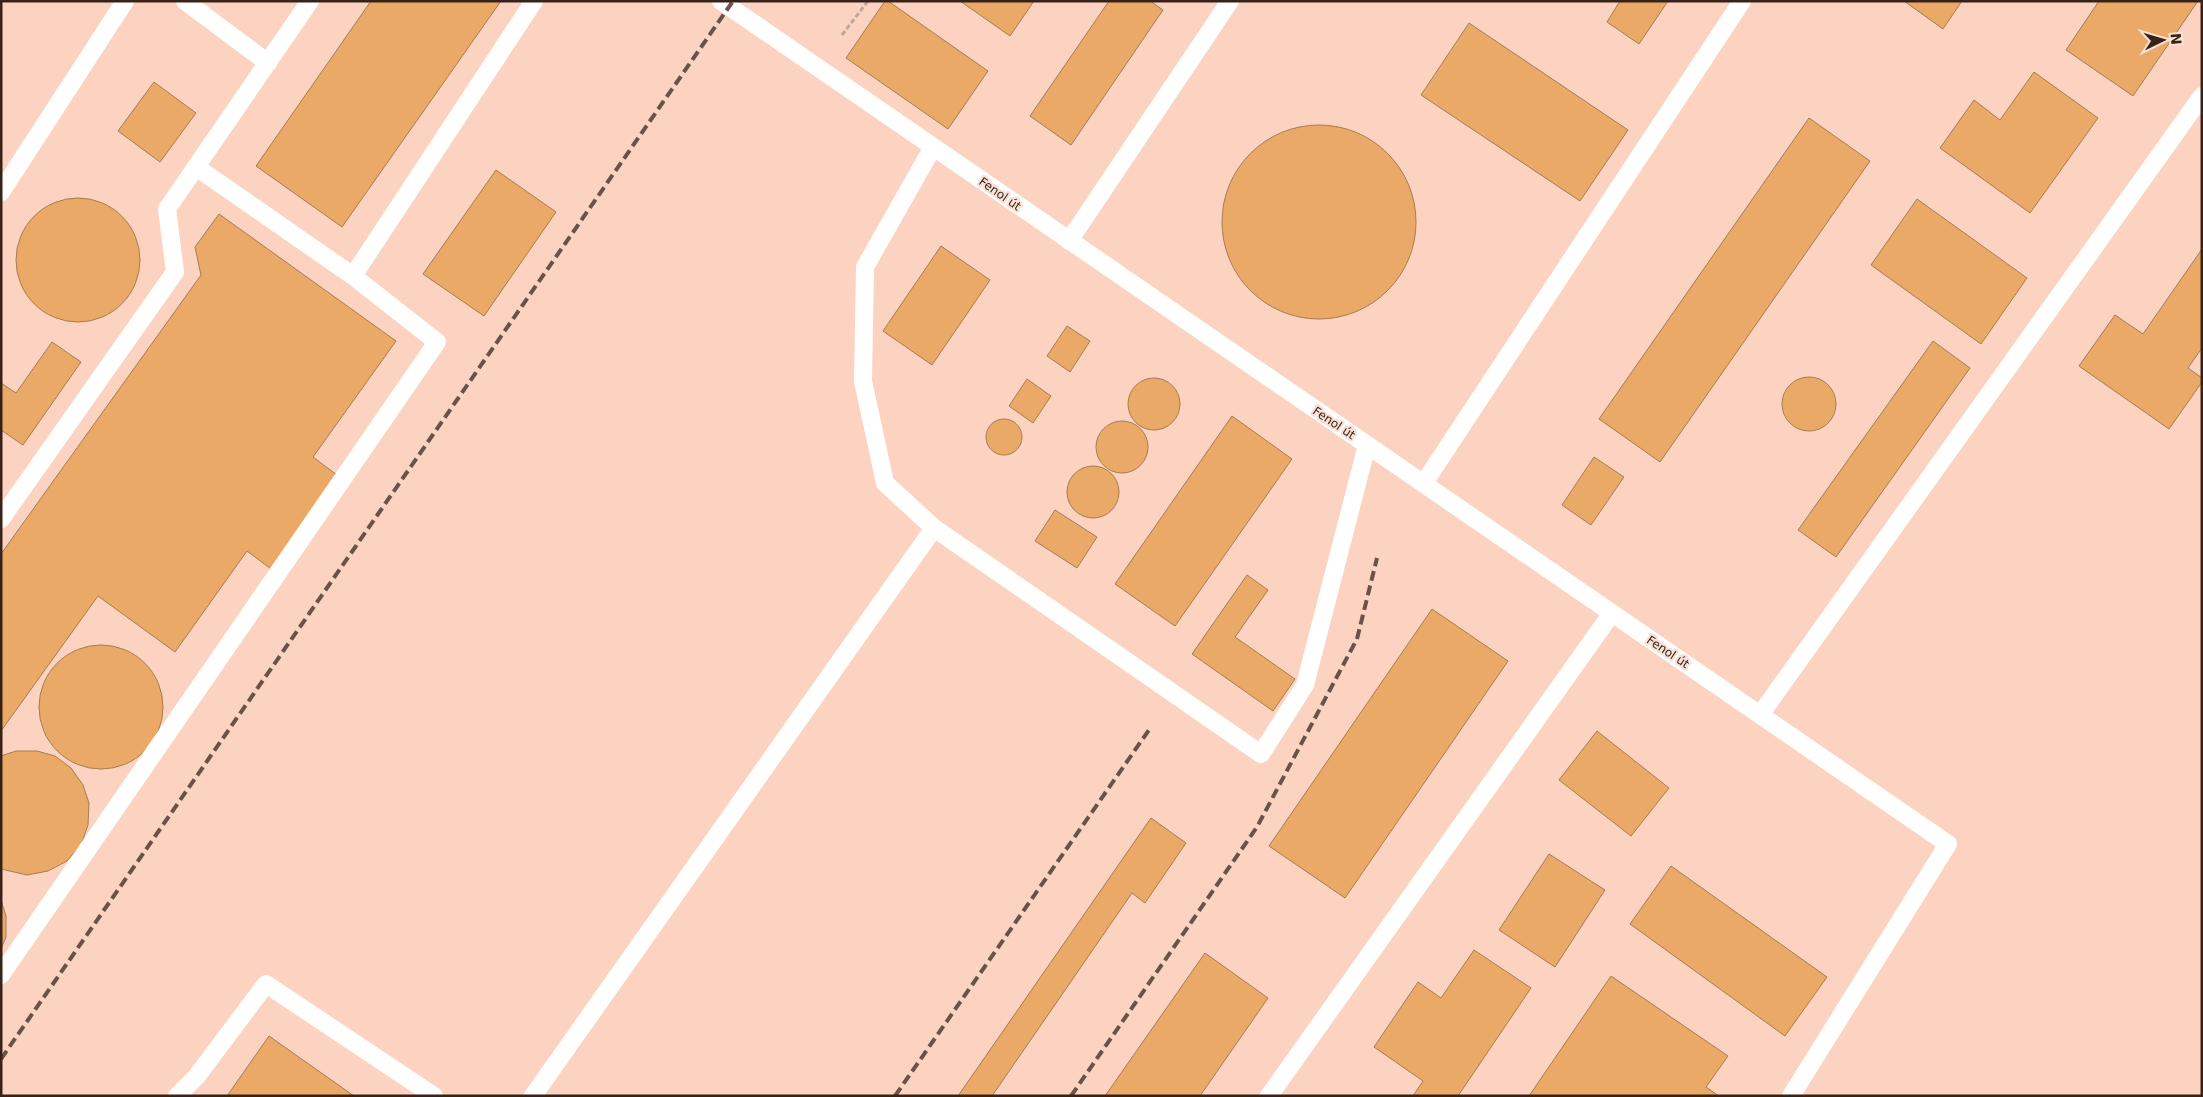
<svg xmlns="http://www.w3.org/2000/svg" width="2203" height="1097" viewBox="0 0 2203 1097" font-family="'DejaVu Sans',sans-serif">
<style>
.built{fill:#fcd3c0}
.building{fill:#eaa966;stroke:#a67c52}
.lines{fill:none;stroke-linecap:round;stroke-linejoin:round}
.path{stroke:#bda69b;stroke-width:3;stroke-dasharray:5 2.5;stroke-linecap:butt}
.lane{stroke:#fff;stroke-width:18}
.rail{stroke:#695348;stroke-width:4;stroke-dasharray:10 5;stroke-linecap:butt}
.labels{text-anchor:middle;stroke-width:4.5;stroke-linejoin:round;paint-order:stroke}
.street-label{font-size:12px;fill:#392318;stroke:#f9e1d6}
</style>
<rect width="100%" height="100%" fill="#f9e1d6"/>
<path class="built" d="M1 1H2202V1096H1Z"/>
<path class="building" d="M371 1H501L342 227 256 166Z
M885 1H888L988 71 948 129 846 58Z
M960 1H1034L1010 36Z
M1109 1H1150L1163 10 1071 145 1030 116Z
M1620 1H1668L1639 44 1607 22Z
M1904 1H1962L1943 29Z
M2099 1H2198L2133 96 2066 50Z
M1469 23 1628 130 1580 201 1421 95Z
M2034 72 2098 118 2030 213 1940 148 1974 100 2000 120Z
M154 82 196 113 160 162 118 131Z
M1809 118 1870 161 1660 462 1599 419Z
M1222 222a97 97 0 1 1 194 0a97 97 0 1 1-194 0Z
M496 170 556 212 484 316 423 274Z
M16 260a62 62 0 1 1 124 0a62 62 0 1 1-124 0Z
M1917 199 2027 278 1981 344 1871 265Z
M219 214 396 341 313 457 337 475 271 569 247 551 175 652 98 596 1 731V554L201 275 195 247Z
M941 246 990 280 932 365 883 331Z
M2202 249V348L2188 368 2202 378V382L2169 429 2079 366 2115 315 2143 334Z
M1067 326 1090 341 1070 372 1047 356Z
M1933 341 1970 368 1836 557 1798 530Z
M52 342 81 362 23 445 1 430V383L16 393Z
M1782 404a27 27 0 1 1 54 0a27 27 0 1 1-54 0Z
M1128 404a26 26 0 1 1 52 0a26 26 0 1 1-52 0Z
M1027 379 1051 396 1033 423 1009 406Z
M1232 416 1292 459 1175 626 1115 584Z
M986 437a18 18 0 1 1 36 0a18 18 0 1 1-36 0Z
M1096 447a26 26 0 1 1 52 0a26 26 0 1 1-52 0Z
M1594 457 1624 477 1591 525 1562 505Z
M1067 492a26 26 0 1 1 52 0a26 26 0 1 1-52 0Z
M1055 510 1097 537 1077 568 1035 541Z
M1247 575 1268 590 1235 637 1295 679 1273 711 1192 654Z
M1432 609 1508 661 1345 898 1269 846Z
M39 707a62 62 0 1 1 124 0a62 62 0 1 1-124 0Z
M1597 731 1669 788 1631 836 1559 780Z
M16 751H37L55 756 71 768 83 785 89 803 88 825 81 845 67 861 48 871 27 875 1 869V756Z
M1151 818 1186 843 1145 903 1132 893 992 1096H958Z
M1549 854 1605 890 1555 967 1499 930Z
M1671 866 1827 977 1785 1036 1630 924Z
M1 900 6 916V937L1 949Z
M1474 950 1531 988 1458 1096H1413L1423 1081 1374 1047 1418 982 1441 998Z
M1205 953 1268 998 1200 1096H1105Z
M1611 976 1728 1056 1706 1087 1719 1096H1529Z
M269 1036 354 1096H227Z"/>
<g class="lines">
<path class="path" d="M842 35 868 1"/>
<path class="lane" d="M185 1 268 63
M721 1 1948 844 1791 1096
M196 167 353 276
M1 192 125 1
M1069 241 1230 1
M1424 483 1742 1
M1 519 175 272 167 209 310 1
M934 528 1261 754 1305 685 1367 445
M1760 715 2202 96
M1 975 437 342 353 276 534 1
M177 1096 197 1076 266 984 434 1096
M533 1096 934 528 885 483 863 381 865 267 933 147
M1269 1096 1612 613"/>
<path class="rail" d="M1 1059 733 1
M895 1096 1151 727
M1071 1096 1257 827 1357 639 1377 558"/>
</g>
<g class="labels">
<g class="street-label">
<text transform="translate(1000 194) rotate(35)" y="4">Fenol út</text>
<text transform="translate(1334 423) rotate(34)" y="4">Fenol út</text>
<text transform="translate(1668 652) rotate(34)" y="4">Fenol út</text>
</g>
</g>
<rect width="2203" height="1097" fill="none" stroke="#392318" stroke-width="5"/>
<g transform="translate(2163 40) rotate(85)" stroke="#f9e1d6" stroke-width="4" paint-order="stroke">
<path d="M0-4L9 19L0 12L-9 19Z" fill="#392318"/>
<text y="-8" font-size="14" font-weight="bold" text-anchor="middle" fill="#392318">N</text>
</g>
</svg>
